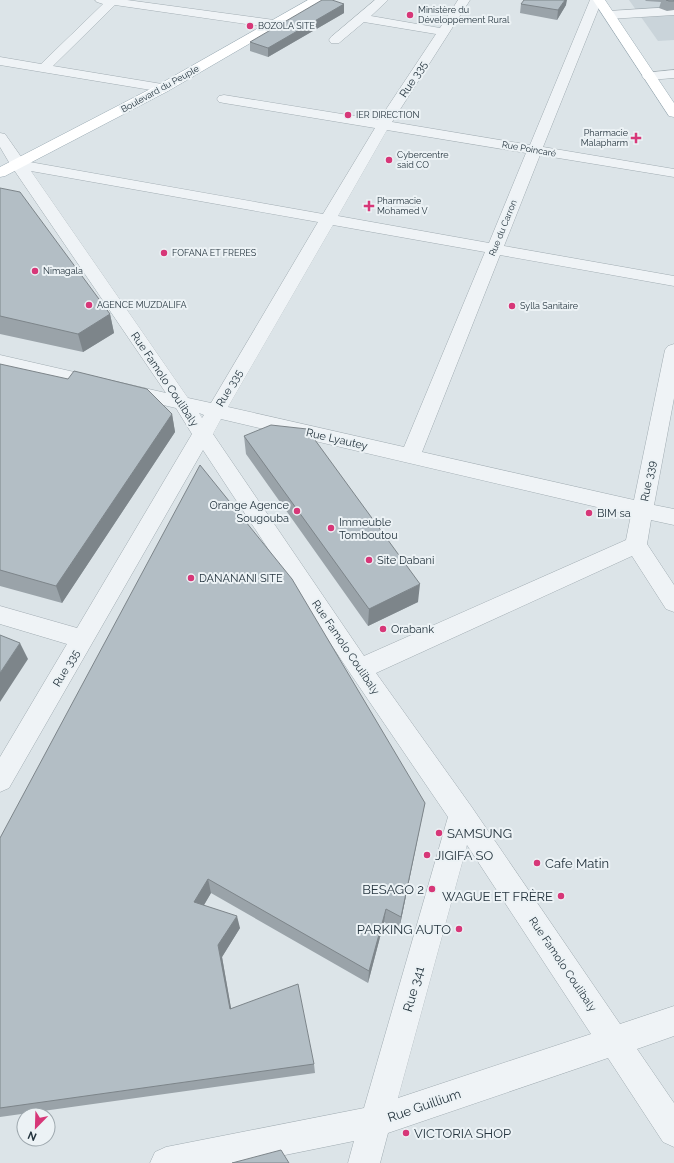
<svg xmlns="http://www.w3.org/2000/svg" width="674" height="1163" viewBox="0 0 674 1163" font-family="Raleway,sans-serif">
<style>
.built{fill:#cad4da}
.lines{fill:none;stroke-linecap:round;stroke-linejoin:round}
.minor-casing{stroke:#a1acb2;stroke-width:1}
.major-casing{stroke:#9babb4;stroke-width:1}
.minor{fill:#eff3f6;fill-rule:evenodd}
.major{fill:#fff;fill-rule:evenodd}
.wall{fill:#9aa3a9}
.shaded-wall{fill:#7d858a}
.building{fill:#b3bec5;stroke:#7d858a}
.poi-dot{fill:#d73778;stroke:#ecf2f5;stroke-width:1.5}
.labels{text-anchor:middle;stroke-width:4;stroke-linejoin:round;paint-order:stroke}
.far-poi-label{font-size:9px;fill:#25353f;stroke:#ecf2f5;text-anchor:start}
.far-street-label{font-size:9px;fill:#25353f;stroke:#ecf2f5}
.street-label{font-size:11px;fill:#25353f;stroke:#ecf2f5}
.poi-label{font-size:11px;fill:#25353f;stroke:#ecf2f5;text-anchor:start}
.near-poi-label{font-size:13px;fill:#25353f;stroke:#ecf2f5;text-anchor:start}
.near-street-label{font-size:13px;fill:#25353f;stroke:#ecf2f5}
</style>
<rect width="100%" height="100%" fill="#dce4e8"/>
<path class="built" d="M629 0H674V40L658 41Z"/>
<g class="lines">
<defs>
<path id="minor" d="M95 0H127L274 20 278 21 280 24 278 27 274 28 115 5 53 66 168 85 170 88 168 91 163 92 0 65V57L41 64 103 4 97 2Z
M375 0H388L371 16 440 28 458 0H470L392 122 530 145 590 0H602L543 147 674 169V177L540 155 504 246 674 276V286L500 255 422 452 634 500 665 350 668 346 674 344V398L654 505 674 509V525L651 520 647 544 674 585V612L666 609 632 556 376 673 471 806 620 1024 674 1006V1036L637 1049 674 1103V1147L663 1142 608 1058 388 1133 380 1163H348L354 1141 246 1163H150L155 1152 166 1147 364 1108 448 817 352 676 203 450 9 788 0 792V757L67 644 0 624V606L77 628 192 434 176 408 0 367V355L166 393 10 164 0 147V133L5 134 24 161 323 214 375 128 224 103 219 102 217 99 219 96 224 95 379 120 436 34 364 22 339 43H331L329 40 331 37ZM387 130 526 153 489 243 338 216ZM31 171 318 222 211 403 188 398ZM333 225 485 252 404 447 228 407ZM199 413 204 415 202 418ZM221 419 631 515 626 540 364 656 213 434ZM467 845 591 1034 398 1098Z
M674 7V15L609 19 605 18 603 15 605 12 609 11Z
M674 70V78L649 80 644 79 642 76 644 73Z"/>
<path id="major" d="M308 0H323L321 2 168 91 5 176 0 177V167L158 85Z
M593 0H605L674 103V117L669 116Z"/>
</defs>
<use href="#minor" class="minor-casing"/>
<use href="#major" class="major-casing"/>
<use href="#minor" class="minor"/>
<use href="#major" class="major"/>
</g>
<path class="wall" d="M645 0H674V10L667 11 659 8 661 2 646 1Z
M344 4V13L268 57 250 51V42Z
M521 4 566 5 557 20 520 13Z
M0 188 110 314 114 333 83 352 0 334Z
M0 364 172 414 175 432 62 603 0 586Z
M244 436 418 602 368 626 246 454Z
M425 803 422 817 399 930 384 922 368 983 211 893 204 905 240 928 222 957 231 1009 314 1064 315 1073 0 1117V838Z"/>
<path class="shaded-wall" d="M565 0H567L566 5 557 20 558 10Z
M344 4V13L268 57V48Z
M110 314 114 333 83 352 78 334Z
M172 414 175 432 62 603 56 586Z
M420 584 418 602 368 626 369 609Z
M20 643 28 659 0 702V673Z
M425 803 422 817 399 930 401 917Z
M208 879 211 893 198 915 194 902Z
M386 909 384 922 368 983 369 971Z
M237 916 240 928 222 957 233 1019 230 1009 218 945Z"/>
<path class="building" d="M322 0H332L344 4 268 48 250 42Z
M524 0H565L558 10 521 4Z
M666 0H674V1H669Z
M0 188 20 192 110 314 78 334 0 316Z
M0 364 68 379 74 371 147 389 172 414 56 586 0 570Z
M271 425 307 429 420 584 369 609 244 436Z
M200 465 292 579 425 803 401 917 386 909 369 971 208 879 194 902 237 916 218 945 230 1009 298 984 314 1064 0 1108V838Z
M0 635 20 643 0 673Z
M281 1150 289 1163H232Z"/>
<g class="poi-dot">
<circle cx="410" cy="15" r="4"/>
<circle cx="250" cy="26" r="4"/>
<circle cx="348" cy="115" r="4"/>
<path d="M634 132h4v4h4v4h-4v4h-4v-4h-4v-4h4z"/>
<circle cx="389" cy="160" r="4"/>
<path d="M367 200h4v4h4v4h-4v4h-4v-4h-4v-4h4z"/>
<circle cx="164" cy="253" r="4"/>
<circle cx="35" cy="271" r="4"/>
<circle cx="89" cy="305" r="4"/>
<circle cx="512" cy="306" r="4"/>
<circle cx="297" cy="511" r="4"/>
<circle cx="589" cy="513" r="4"/>
<circle cx="331" cy="528" r="4"/>
<circle cx="369" cy="560" r="4"/>
<circle cx="191" cy="578" r="4"/>
<circle cx="383" cy="629" r="4"/>
<circle cx="439" cy="833" r="4"/>
<circle cx="427" cy="855" r="4"/>
<circle cx="537" cy="863" r="4"/>
<circle cx="432" cy="889" r="4"/>
<circle cx="561" cy="896" r="4"/>
<circle cx="459" cy="929" r="4"/>
<circle cx="406" cy="1133" r="4"/>
</g>
<g class="labels">
<g class="far-poi-label">
<text x="418" y="13">Ministère du<tspan x="418" dy="10">Développement Rural</tspan></text>
<text x="258" y="29">BOZOLA SITE</text>
<text x="356" y="118">IER DIRECTION</text>
<text x="628" y="136" text-anchor="end">Pharmacie<tspan x="628" dy="10">Malapharm</tspan></text>
<text x="397" y="158">Cybercentre<tspan x="397" dy="10">said CO</tspan></text>
<text x="377" y="204">Pharmacie<tspan x="377" dy="10">Mohamed V</tspan></text>
<text x="172" y="256">FOFANA ET FRERES</text>
<text x="43" y="274">Nimagala</text>
<text x="97" y="308">AGENCE MUZDALIFA</text>
<text x="520" y="309">Sylla Sanitaire</text>
</g>
<g class="far-street-label">
<text transform="translate(160 89) rotate(-29)" y="3">Boulevard du Peuple</text>
<text transform="translate(529 149) rotate(10)" y="3">Rue Poincaré</text>
<text transform="translate(503 228) rotate(-68)" y="3">Rue du Carron</text>
</g>
<g class="street-label">
<text transform="translate(413 79) rotate(-57)" y="4">Rue 335</text>
<text transform="translate(165 379) rotate(56)" y="4">Rue Famolo Coulibaly</text>
<text transform="translate(229 388) rotate(-60)" y="4">Rue 335</text>
<text transform="translate(337 439) rotate(13)" y="4">Rue Lyautey</text>
<text transform="translate(648 481) rotate(-79)" y="4">Rue 339</text>
<text transform="translate(346 647) rotate(56)" y="4">Rue Famolo Coulibaly</text>
<text transform="translate(66 668) rotate(-59)" y="4">Rue 335</text>
<text transform="translate(563 964) rotate(56)" y="4">Rue Famolo Coulibaly</text>
</g>
<g class="poi-label">
<text x="289" y="509" text-anchor="end">Orange Agence<tspan x="289" dy="13">Sougouba</tspan></text>
<text x="597" y="517">BIM sa</text>
<text x="339" y="526">Immeuble<tspan x="339" dy="13">Tomboutou</tspan></text>
<text x="377" y="564">Site Dabani</text>
<text x="199" y="582">DANANANI SITE</text>
<text x="391" y="633">Orabank</text>
</g>
<g class="near-poi-label">
<text x="447" y="838">SAMSUNG</text>
<text x="435" y="860">JIGIFA SO</text>
<text x="545" y="868">Cafe Matin</text>
<text x="424" y="894" text-anchor="end">BESAGO 2</text>
<text x="553" y="901" text-anchor="end">WAGUE ET FRÈRE</text>
<text x="451" y="934" text-anchor="end">PARKING AUTO</text>
<text x="414" y="1138">VICTORIA SHOP</text>
</g>
<g class="near-street-label">
<text transform="translate(413 989) rotate(-74)" y="5">Rue 341</text>
<text transform="translate(424 1105) rotate(-19)" y="5">Rue Guillium</text>
</g>
</g>
<g transform="translate(36 1127) rotate(203)"><circle r="19" fill="#ecf2f5" stroke="#9ca6ac"/>
<path d="M0-3L7 15L0 10L-7 15Z" fill="#d73778"/>
<text y="-6" font-size="11" font-weight="bold" text-anchor="middle" fill="#25353f">N</text>
</g>
</svg>
